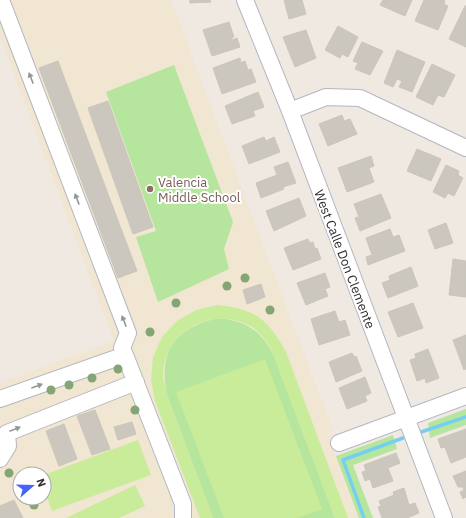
<svg xmlns="http://www.w3.org/2000/svg" width="466" height="518" viewBox="0 0 466 518" font-family="'IBM Plex Sans',sans-serif">
<style>
.education{fill:#f0e6d1;fill-rule:evenodd}
.green{fill:#b6e59e}
.pitch{fill:#c9ec9a}
.lines{fill:none;stroke-linecap:round;stroke-linejoin:round}
.stream{stroke:#75cff0;stroke-width:3.5}
.building{fill:#cbc7bf;stroke:#cbc5ba}
.minor-casing{stroke:#b4b7c1;stroke-width:18}
.minor{stroke:#fff;stroke-width:16}
.tree{fill:#84a574}
.oneway{fill:#969696}
.education-dot{fill:#8d6e63;stroke:#fff;stroke-width:1.5}
.labels{text-anchor:middle;stroke-width:4;stroke-linejoin:round;paint-order:stroke}
.education-label{font-size:13px;fill:#785e54;stroke:#fff;text-anchor:start}
.street-label{font-size:13px;fill:#2e2e2e;stroke:#fff}
</style>
<rect width="100%" height="100%" fill="#efe9e1"/>
<path class="education" d="M0 0H171L332 428 327 431 359 518H0V383L114 341 0 37ZM20 474H44V498H20Z"/>
<path class="green" d="M174 65 233 222 224 249 229 269 158 302 136 237 156 231 106 92Z
M219 318C248 322 260 330 274 356L335 518H213L167 395C158 352 175 327 219 318Z
M466 409V425L430 438 428 423Z
M393 435 397 449 353 465 373 518H359L336 456Z"/>
<path class="pitch" d="M217 305C255 309 268 319 286 352L348 518H335L274 356C269 345 262 334 252 327 213 304 163 331 163 377 164 383 166 390 167 395L213 518H200L155 401 151 380 153 357 162 337 177 321 196 310Z
M265 359 322 509 298 518H224L176 392Z
M138 440 151 475 52 511 44 489V475Z
M135 485 145 506 119 518H66Z"/>
<g class="lines">
<path class="stream" d="M421 432 466 417
M364 518 343 460 403 438"/>
</g>
<path class="building" d="M190 0H210L211 2 190 3Z
M284 0H302L306 14 289 19Z
M383 0H412L405 16 380 5Z
M424 0H444L445 1 444 4 448 6 438 30 415 21Z
M465 6H466V47L449 39Z
M229 22 234 37H232V40L237 38 240 47 212 56 203 30Z
M338 26 358 37 348 57 342 54 340 58 325 50Z
M306 30 316 58 295 67 283 37Z
M362 42 383 51 370 75 355 69 358 63 353 61Z
M397 50 425 62 412 92 399 87 402 81 397 79 393 87 384 83Z
M240 58 241 63 245 61 248 70 251 69 256 82 222 94 213 68Z
M58 61 137 271 118 278 39 68Z
M432 64 455 75 444 97 438 95 433 105 416 97Z
M258 92 264 107 253 111 255 116 232 124 225 106Z
M108 101 153 227 133 234 88 108Z
M342 115 344 121 350 119 357 134 328 146 319 124Z
M264 137 266 141 274 137 280 152 249 164 242 146Z
M417 149 441 159 431 181 407 171Z
M371 156 374 166 369 168 374 182 347 192 338 168Z
M288 162 296 183 283 187 284 189 261 198 256 183 277 175 274 167Z
M446 165 459 171 458 175 463 178 454 196 448 193 445 198 433 192Z
M381 194 391 218 360 231 355 218 359 217 354 204Z
M299 198 306 216 274 231 266 211Z
M446 223 453 243 435 249 428 230Z
M390 229 393 237 399 235 405 251 368 265 366 257 372 255 366 238Z
M308 239 310 243 313 242 315 249 317 248 321 259 293 270 284 248Z
M453 259 466 261V297L449 295Z
M411 267 418 286 388 298 382 283 390 280 389 276Z
M325 273 330 287 325 289 328 296 306 305 297 283Z
M261 284 265 297 247 304 243 290Z
M413 303 423 328 398 337 388 312Z
M335 311 339 322 345 320 350 335 319 345 311 319Z
M466 335V369L464 370 453 340Z
M428 349 439 378 426 383 425 378 417 381 410 360 416 358 415 354Z
M352 353 354 357 356 356 362 371 336 382 329 362Z
M365 377 371 393 365 396 367 401 347 409 339 388Z
M95 410 110 449 92 455 77 416Z
M132 422 136 434 118 440 114 427Z
M64 424 77 459 59 466 46 431Z
M466 429V457L451 463 445 447 441 448 438 439Z
M396 453 400 463 388 468 393 481 373 488 370 479 365 481 362 472 366 471 364 465Z
M466 471V497L463 499 460 492 464 490 463 487H458L453 476Z
M404 488 409 505 415 503 419 513 407 518H382L378 507 381 506 379 501 394 495 393 492Z
M14 500 23 518H0V506Z"/>
<g class="lines">
<defs>
<path id="minor" d="M245 0 290 111 444 518
M290 111 326 97 360 98 466 148
M125 355 183 504V518
M0 399 125 355 122 348 128 333 1 0
M339 443 466 396
M0 459 8 446 7 433 136 382"/>
</defs>
<use href="#minor" class="minor-casing"/>
<use href="#minor" class="minor"/>
</g>
<g class="tree">
<circle cx="245" cy="278" r="4.5"/>
<circle cx="227" cy="286" r="4.5"/>
<circle cx="176" cy="303" r="4.5"/>
<circle cx="270" cy="310" r="4.5"/>
<circle cx="150" cy="332" r="4.5"/>
<circle cx="118" cy="369" r="4.5"/>
<circle cx="92" cy="378" r="4.5"/>
<circle cx="69" cy="385" r="4.5"/>
<circle cx="51" cy="390" r="4.5"/>
<circle cx="135" cy="410" r="4.5"/>
<circle cx="9" cy="473" r="4.5"/>
<circle cx="34" cy="505" r="4.5"/>
</g>
<defs><path id="oneway-solid" d="M-6-.8H1V-3.2L6.5 0L1 3.2V.8H-6Z"/></defs>
<g class="oneway">
<use href="#oneway-solid" transform="translate(31 78) rotate(-111)"/>
<use href="#oneway-solid" transform="translate(77 199) rotate(-111)"/>
<use href="#oneway-solid" transform="translate(124 321) rotate(-111)"/>
<use href="#oneway-solid" transform="translate(37 386) rotate(-20)"/>
<use href="#oneway-solid" transform="translate(15 429) rotate(-21)"/>
</g>
<circle class="education-dot" cx="150" cy="189" r="4"/>
<g class="labels">
<g class="education-label">
<text x="158" y="187">Valencia<tspan x="158" dy="15">Middle School</tspan></text>
</g>
<g class="street-label">
<text transform="translate(345 259) rotate(69)" y="5">West Calle Don Clemente</text>
</g>
</g>
<g transform="translate(32 486) rotate(70)"><circle r="19" fill="#ffffff" stroke="#ababab"/>
<path d="M0-3L7 15L0 10L-7 15Z" fill="#4264fb"/>
<text y="-6" font-size="11" font-weight="bold" text-anchor="middle" fill="#2e2e2e">N</text>
</g>
</svg>
